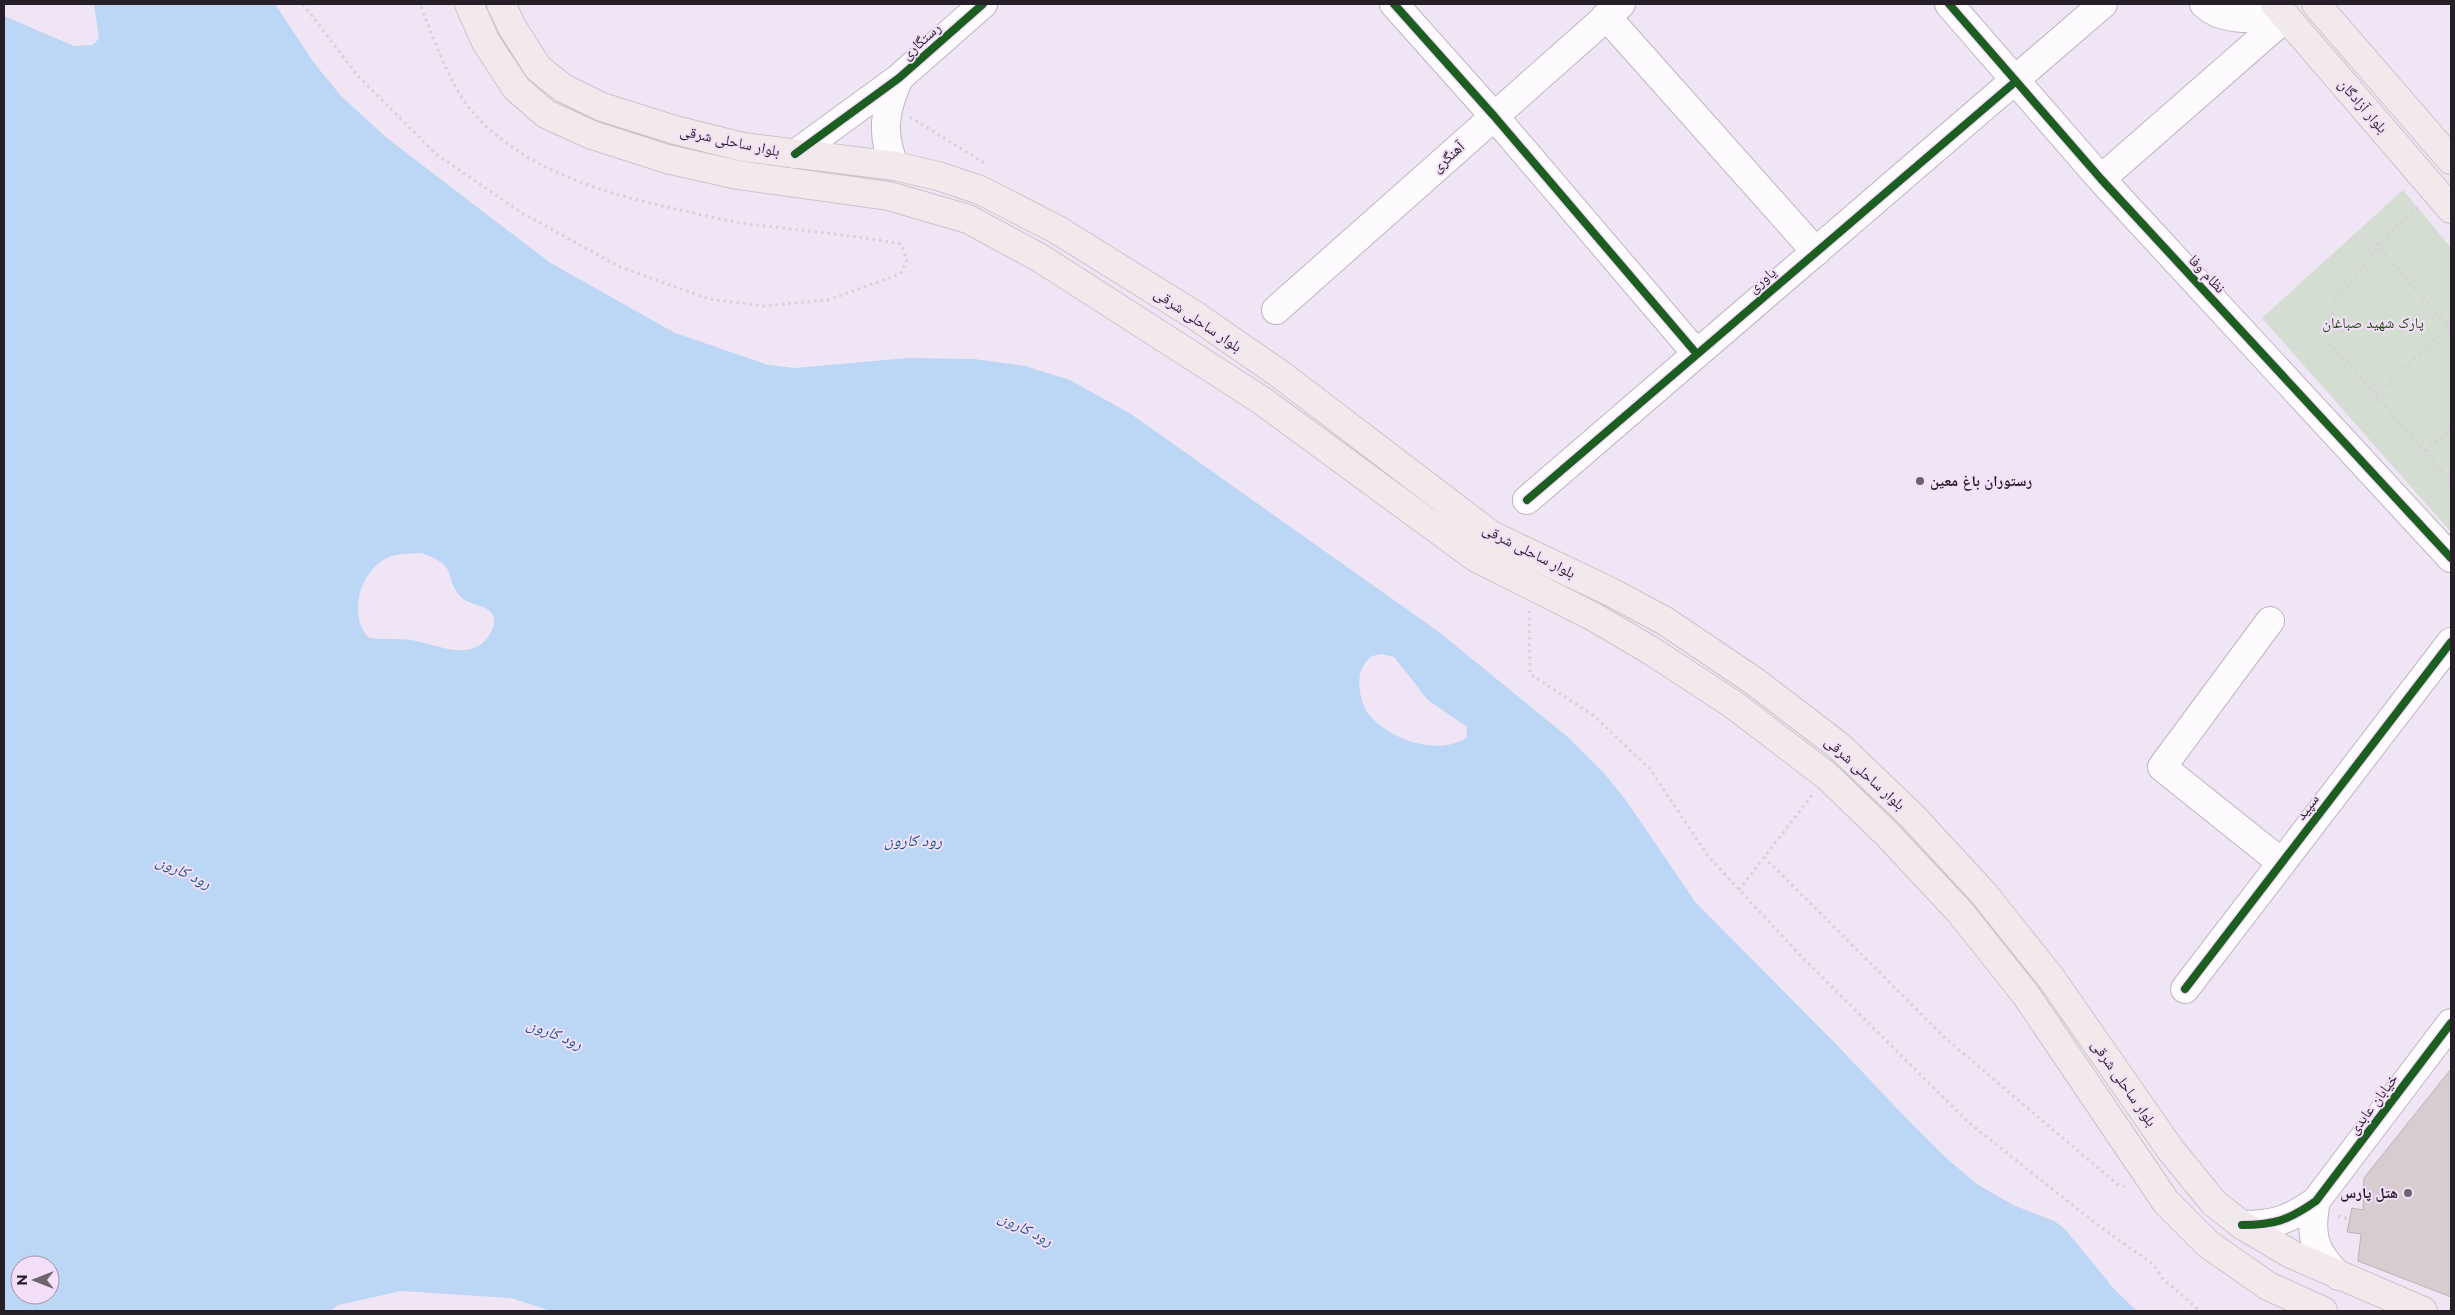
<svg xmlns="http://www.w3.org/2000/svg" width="2455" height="1315" viewBox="0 0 2455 1315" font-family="Montserrat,'Noto Naskh Arabic',sans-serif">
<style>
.green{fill:#d4ddd1}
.water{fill:#bcd6f5;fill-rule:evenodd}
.building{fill:#d7ccd0;stroke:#bdb2b6}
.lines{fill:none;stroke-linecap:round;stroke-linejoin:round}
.minor-casing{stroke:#beb6c1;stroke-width:30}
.major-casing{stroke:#cac4cc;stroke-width:30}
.path{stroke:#d5d1d5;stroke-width:3;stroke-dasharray:2.5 4;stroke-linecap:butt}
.minor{stroke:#fdfbfd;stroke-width:28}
.major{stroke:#f2e9ec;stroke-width:28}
.cycleway-casing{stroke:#f4dffa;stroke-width:11}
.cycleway{stroke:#1b5e20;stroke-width:8}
.poi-dot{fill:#6d646f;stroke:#f4dffa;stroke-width:2}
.labels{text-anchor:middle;stroke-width:4;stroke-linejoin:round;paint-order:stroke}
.street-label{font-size:15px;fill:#261f28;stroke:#f4dffa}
.park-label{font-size:15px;fill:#264d0f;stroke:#f4dffa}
.poi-label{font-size:15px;font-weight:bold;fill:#261f28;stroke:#f4dffa;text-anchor:start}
.water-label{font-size:16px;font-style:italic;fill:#1b5889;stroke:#f4dffa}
</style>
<rect width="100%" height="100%" fill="#f0e5f4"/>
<path class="green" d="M2403 190 2451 248V532L2262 318Z"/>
<path class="water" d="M94 4H275L314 63 342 97 387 138 549 262 675 333 768 365 795 368 908 358 974 359 1025 366 1070 380 1131 414 1439 632 1569 738 1603 772 1625 799 1696 903 1834 1042 1905 1117 1945 1157 1977 1184 2013 1205 2054 1221 2065 1229 2114 1289 2137 1311H551L511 1298 401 1291 338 1305 330 1311H4V16L74 46 92 45 99 39ZM421 553C462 567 441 576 462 598 471 606 486 604 492 614 496 620 494 626 491 632 474 665 436 644 411 640 397 638 383 640 369 638 348 617 359 575 383 560 394 553 409 554 421 553ZM1382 654 1394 657 1428 700 1467 727 1466 738C1438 756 1392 740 1371 717 1358 703 1353 669 1371 657 1373 655 1379 655 1382 654ZM20 1265H50V1295H20Z"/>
<path class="building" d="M2451 1069V1297L2358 1261 2361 1234 2347 1232 2352 1208 2363 1210 2364 1178Z"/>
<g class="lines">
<defs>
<path id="minor" d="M1394 4 1494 116 1696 353
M1949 4 2101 179 2451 558
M2204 4C2223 23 2261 18 2286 17
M1606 16 1816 252
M795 154 899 78 983 4
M895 166C880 134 885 109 899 78
M2101 179 2286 17
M1276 310 1621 4
M1527 500 2103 4
M2270 621 2162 767 2282 863
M2185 989 2451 642
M2316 1201C2309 1235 2314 1252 2339 1276
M2242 1225C2275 1225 2289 1220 2316 1201L2451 1023"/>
<path id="major" d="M469 4 486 42 516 88 546 114 592 135 667 159 738 175 889 196 968 219 1040 258 1261 400 1475 557 1594 617 1650 650 1734 705 1827 776 1887 834 1960 912 2026 995 2166 1202 2208 1244 2268 1286 2323 1311
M501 4 512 27 538 68 563 88 602 107 675 130 743 147 895 166 938 176 980 190 1056 229 1196 316 1281 375 1491 535 1611 592 1665 621 1754 681 1839 746 1912 816 1984 894 2051 978 2170 1149 2214 1203 2242 1225 2291 1254 2423 1311
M2275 4 2451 209
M2316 4 2451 160"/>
</defs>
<use href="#minor" class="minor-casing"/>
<use href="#major" class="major-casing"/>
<path class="path" d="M303 4 357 75 436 154 522 213 620 267 709 299 764 306 828 300 900 274 907 260 901 244C848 234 794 230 740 223 722 220 703 215 685 211 610 195 529 173 475 115 451 89 433 37 420 4
M910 117 986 164
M2418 208 2390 232 2334 303 2327 343 2348 363 2451 482
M2367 234 2451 330
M2376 395 2448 326
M2425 451 2451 428
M1529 611 1530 674 1593 715 1650 769 1708 856 1797 952 1968 1122 2099 1226 2153 1264 2162 1278 2200 1311
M1764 857 1944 1037 2117 1184 2126 1187
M1739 890 1813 794
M2338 1216 2350 1219"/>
<use href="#minor" class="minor"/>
<use href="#major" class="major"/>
<defs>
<path id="cycleway" d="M1394 4 1494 116 1696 353
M1949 4 2101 179 2451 558
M795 154 899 78 983 4
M1527 500 2015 82
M2185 989 2451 642
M2242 1225C2275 1225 2289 1220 2316 1201L2451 1023"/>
</defs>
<use href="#cycleway" class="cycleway-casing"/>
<use href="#cycleway" class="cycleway"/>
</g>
<g class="poi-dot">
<circle cx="1920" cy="481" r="5"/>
<circle cx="2408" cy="1193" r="5"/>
</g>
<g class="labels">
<g class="street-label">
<text transform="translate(921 41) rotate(-42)" y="5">رستگاری</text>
<text transform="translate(2363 106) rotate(49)" y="5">بلوار آزادگان</text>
<text transform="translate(730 141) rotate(12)" y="5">بلوار ساحلی شرقی</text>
<text transform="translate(1448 157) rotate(-42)" y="5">آهنگری</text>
<text transform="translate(2207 274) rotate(47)" y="5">نظام وفا</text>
<text transform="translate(1762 280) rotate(-40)" y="5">یاوری</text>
<text transform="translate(1198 320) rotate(34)" y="5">بلوار ساحلی شرقی</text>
<text transform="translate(1529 551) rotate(27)" y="5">بلوار ساحلی شرقی</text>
<text transform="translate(1865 773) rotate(42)" y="5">بلوار ساحلی شرقی</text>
<text transform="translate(2307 807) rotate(-53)" y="5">سپید</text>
<text transform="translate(2124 1083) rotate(55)" y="5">بلوار ساحلی شرقی</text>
<text transform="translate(2373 1104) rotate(-53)" y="5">خیابان عابدی</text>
</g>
<g class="park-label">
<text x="2373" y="328">پارک شهید صباغان</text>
</g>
<g class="poi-label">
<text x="1930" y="486">رستوران باغ معین</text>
<text x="2398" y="1198" text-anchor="end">هتل پارس</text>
</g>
<g class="water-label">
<text x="913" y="846">رود کارون</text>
<text transform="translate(184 871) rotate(25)" y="6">رود کارون</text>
<text transform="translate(555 1033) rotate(22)" y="6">رود کارون</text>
<text transform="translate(1026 1228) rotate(27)" y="6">رود کارون</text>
</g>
</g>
<rect width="2455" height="1315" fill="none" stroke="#261f28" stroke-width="10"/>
<g transform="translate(35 1280) rotate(270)"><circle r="24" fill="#f4dffa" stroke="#a292a6"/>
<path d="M0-4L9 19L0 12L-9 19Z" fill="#6d646f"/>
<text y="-8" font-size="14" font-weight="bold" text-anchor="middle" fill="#261f28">N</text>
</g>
</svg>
